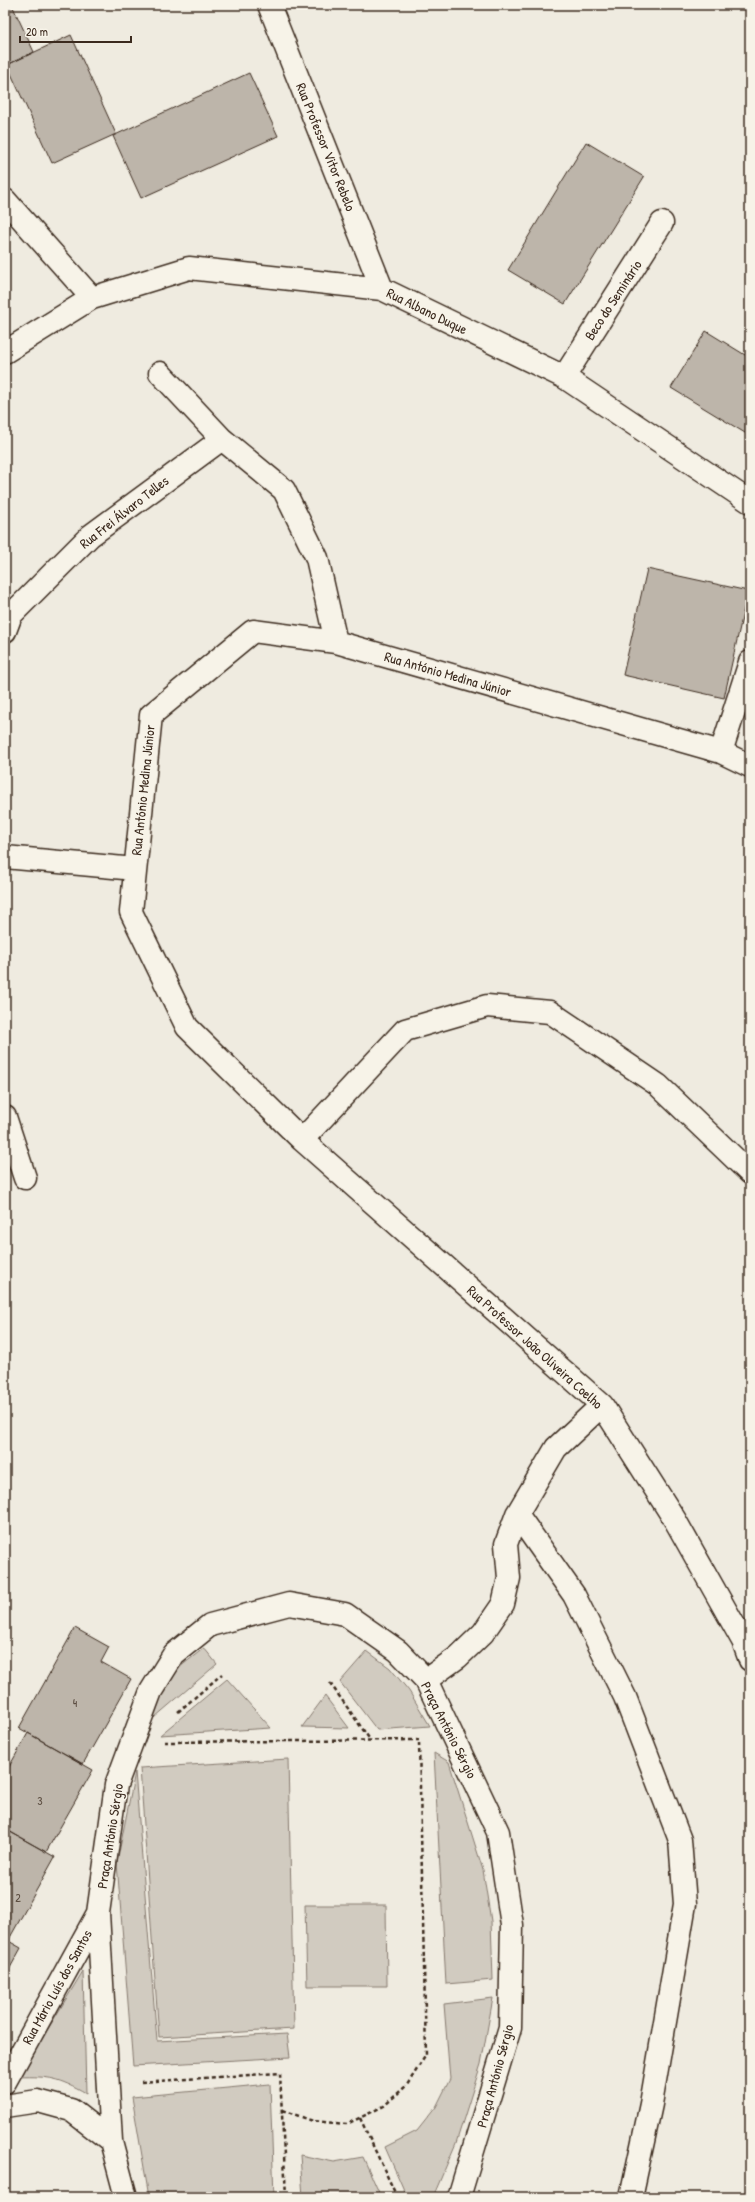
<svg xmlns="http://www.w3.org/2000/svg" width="755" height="2202" viewBox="0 0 755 2202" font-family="'Patrick Hand',sans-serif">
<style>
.green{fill:#d1cbc0;stroke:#867a6f}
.building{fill:#bdb5aa;stroke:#3b2a1e}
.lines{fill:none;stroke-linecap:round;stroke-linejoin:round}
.street-casing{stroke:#3b2a1e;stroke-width:25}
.path{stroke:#3b2a1e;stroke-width:2.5;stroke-dasharray:4 3;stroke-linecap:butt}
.street{stroke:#f7f3e8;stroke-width:22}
.labels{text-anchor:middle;stroke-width:3;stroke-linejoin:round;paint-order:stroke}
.number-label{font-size:12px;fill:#5c4d41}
.street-label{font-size:14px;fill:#3b2a1e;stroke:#f7f3e8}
</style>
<rect width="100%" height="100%" fill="#efebe0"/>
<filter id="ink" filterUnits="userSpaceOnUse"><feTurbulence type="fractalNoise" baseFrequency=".025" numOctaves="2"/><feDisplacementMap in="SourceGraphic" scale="8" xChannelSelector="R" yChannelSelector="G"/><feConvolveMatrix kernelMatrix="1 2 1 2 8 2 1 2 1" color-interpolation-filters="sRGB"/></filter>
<g filter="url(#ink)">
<path class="green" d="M204 1648 217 1664 148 1723 163 1691 180 1667Z
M367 1651 390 1668 409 1691 430 1726 377 1730 340 1682Z
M227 1679 271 1728 160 1735Z
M325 1696 349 1728 302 1727Z
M434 1753 449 1762 483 1870 491 1921 493 1980 446 1984Z
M288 1759 294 2029 159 2037 140 1768Z
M135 1772 157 2041 287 2034 290 2057 133 2066 117 1863Z
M305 1905H386L387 1986H307Z
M83 1971 86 2093C60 2078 49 2076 19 2077Z
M493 1998 481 2064 456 2143 433 2197H407L385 2147 417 2131 436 2107 450 2079 444 2004Z
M270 2084 274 2197H149L132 2097Z
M300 2155 334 2162 363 2157 381 2197H303Z"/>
<path class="building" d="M5 5H12L34 52 7 65 5 67Z
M71 35 116 134 52 163 7 65Z
M249 73 278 136 141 198 113 136Z
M586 142 644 177 565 304 508 270Z
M706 331 750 358V436L671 388Z
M647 569 748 591 724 698 623 675Z
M75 1628 109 1647 101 1662 131 1679 83 1764 19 1728Z
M28 1733 93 1770 46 1852 5 1829V1774Z
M5 1829 55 1857 8 1941 5 1939Z
M5 1939 21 1948 5 1977Z"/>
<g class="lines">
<defs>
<path id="street" d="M269 5 382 289
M5 200 92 298
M5 352 92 298 189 268 382 289 564 377 750 502
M160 373 222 439 284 490 317 558 336 642
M564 377 662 223
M5 631 11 615 90 536 222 439
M721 752 750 662
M750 766 721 752 336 642 253 631 151 715 131 912 187 1027 302 1140 602 1405 675 1520 743 1641 750 1660
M5 857 135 869
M5 1117 25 1178
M302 1140 405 1030 487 1006 550 1012 658 1085 750 1173
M517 1514 574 1595 625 1697 680 1840 685 1904 651 2104 631 2197
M426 1680 458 1657 483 1633 503 1604 509 1578 506 1544 517 1514 556 1448 602 1405
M5 2082 98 1913
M5 2106 38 2101 71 2110 111 2141
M126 2197 111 2141 98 1913 116 1785 151 1691 174 1654 210 1625 289 1604 345 1614 398 1651 426 1680 498 1832 512 1925 510 2028 459 2197"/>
</defs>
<use href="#street" class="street-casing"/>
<path class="path" d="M330 1683 371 1741
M178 1712 222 1674
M164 1742 419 1740
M141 2082 280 2073 286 2197
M282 2110 313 2121 347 2124 384 2106 407 2085 426 2055 419 1742
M360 2118 397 2197"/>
<use href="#street" class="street"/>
</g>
</g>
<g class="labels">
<g class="number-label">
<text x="75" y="1707">4</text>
<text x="40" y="1805">3</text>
<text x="18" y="1902">2</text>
</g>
<g class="street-label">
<text transform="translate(326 147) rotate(68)" y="5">Rua Professor Vitor Rebelo</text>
<text transform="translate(613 300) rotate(-57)" y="5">Beco do Seminário</text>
<text transform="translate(427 311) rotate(26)" y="5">Rua Albano Duque</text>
<text transform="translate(124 512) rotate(-38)" y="5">Rua Frei Álvaro Telles</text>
<text transform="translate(448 674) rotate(16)" y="5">Rua António Medina Júnior</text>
<text transform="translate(143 790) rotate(-84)" y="5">Rua António Medina Júnior</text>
<text transform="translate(535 1347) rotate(42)" y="5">Rua Professor João Oliveira Coelho</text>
<text transform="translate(449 1730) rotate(63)" y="5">Praça António Sérgio</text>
<text transform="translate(110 1836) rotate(-81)" y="5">Praça António Sérgio</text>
<text transform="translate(57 1987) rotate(-61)" y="5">Rua Mário Luís dos Santos</text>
<text transform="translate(495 2076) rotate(-75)" y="5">Praça António Sérgio</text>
</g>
</g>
<rect width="755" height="2202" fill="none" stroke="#f7f3e8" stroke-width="20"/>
<rect x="10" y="10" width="735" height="2182" fill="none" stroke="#3b2a1e" stroke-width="1.5" filter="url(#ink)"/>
<path d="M20 36v6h111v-6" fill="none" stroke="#3b2a1e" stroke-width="2"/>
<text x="26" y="36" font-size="12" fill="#3b2a1e" stroke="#f7f3e8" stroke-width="3" paint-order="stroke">20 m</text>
</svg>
